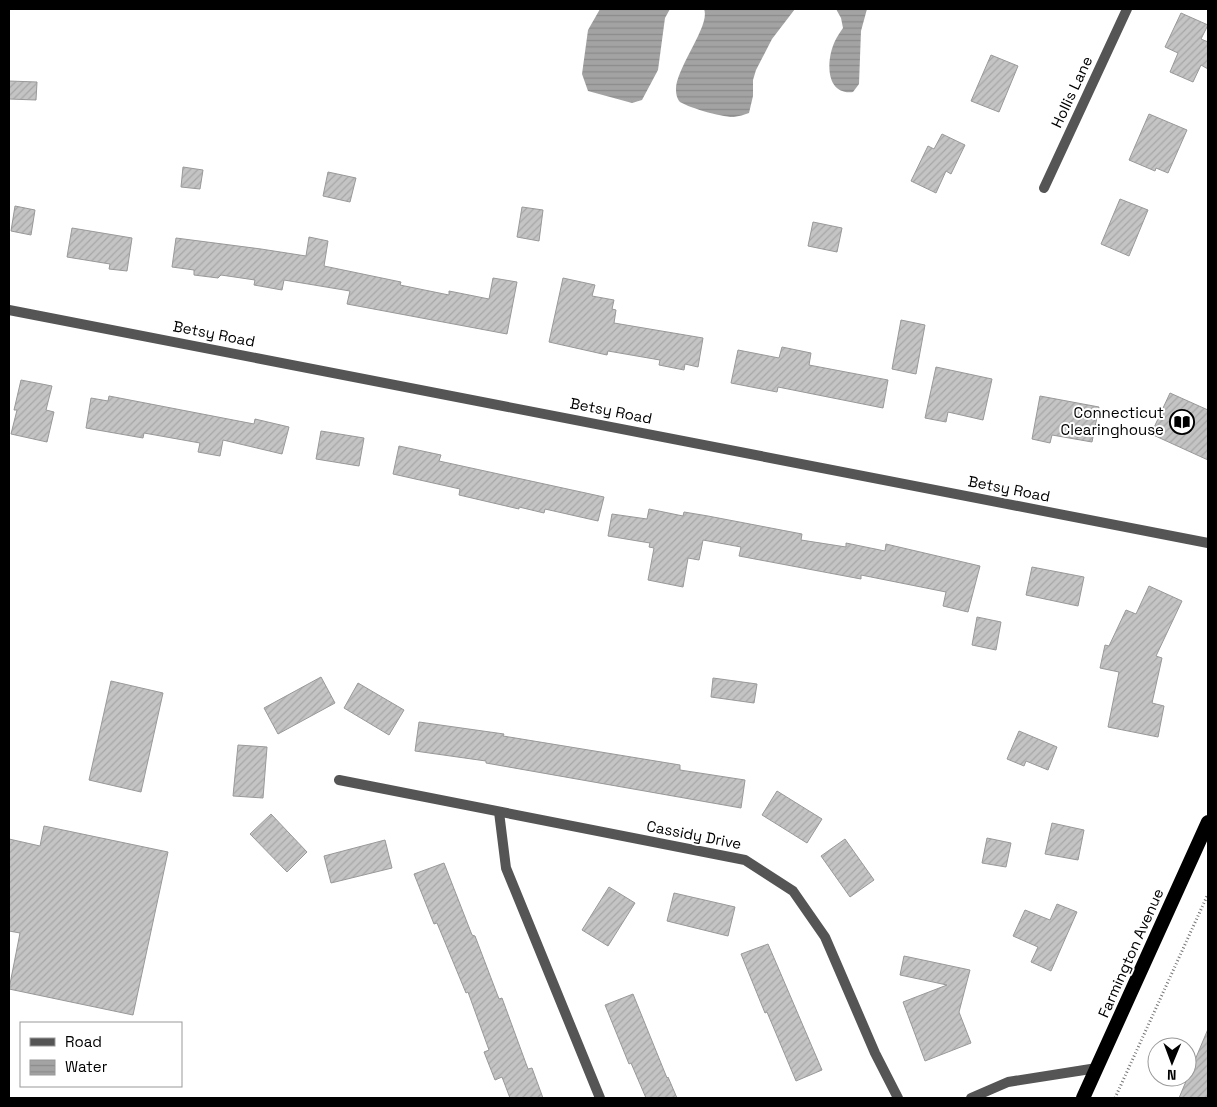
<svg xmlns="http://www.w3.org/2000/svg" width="1217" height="1107" viewBox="0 0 1217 1107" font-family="'Space Grotesk',sans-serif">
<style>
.water{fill:url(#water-rules)}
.building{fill:url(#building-hatch);stroke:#999}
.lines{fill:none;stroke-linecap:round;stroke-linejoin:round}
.path{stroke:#777;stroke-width:3;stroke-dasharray:1 2.5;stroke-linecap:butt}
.minor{stroke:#555;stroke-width:10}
.trunk{stroke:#000;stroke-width:14}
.labels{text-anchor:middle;stroke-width:4;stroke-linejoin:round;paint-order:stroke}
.street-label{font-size:15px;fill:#000;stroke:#fff}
.poi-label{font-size:15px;fill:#000;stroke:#fff;text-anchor:end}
</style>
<defs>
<pattern id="water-rules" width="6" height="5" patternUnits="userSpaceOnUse" patternTransform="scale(1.25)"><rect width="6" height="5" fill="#a3a3a3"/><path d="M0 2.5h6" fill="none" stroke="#8b8b8b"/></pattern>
<pattern id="building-hatch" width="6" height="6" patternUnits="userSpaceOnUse" patternTransform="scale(1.25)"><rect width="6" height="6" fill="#c4c4c4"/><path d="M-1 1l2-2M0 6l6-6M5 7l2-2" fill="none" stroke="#a7a7a7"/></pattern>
</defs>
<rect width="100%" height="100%" fill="#fff"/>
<path class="water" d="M600 9H670L665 18 658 70 642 100 632 103 588 91 582 74 588 30Z
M704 9H795L772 39 756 70 753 80V96L749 113C744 115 739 116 734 117 725 118 685 107 679 101 677 98 676 94 676 90 675 69 711 25 704 9Z
M836 9H867L861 31 859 84 853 92C825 95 826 60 835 41 837 37 840 32 843 28L841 18Z"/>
<path class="building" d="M1181 13 1208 25 1201 39 1208 42V69L1201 65 1193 82 1170 72 1178 53 1165 47Z
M991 55 1018 66 999 112 971 101Z
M9 81 37 82 36 100 9 99Z
M1149 114 1187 130 1168 173 1156 168 1155 171 1129 160Z
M942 134 965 145 951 174 946 171 936 193 911 181 928 146 934 149Z
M183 167 203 170 200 189 181 187Z
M328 172 356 178 350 202 323 196Z
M1120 199 1148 210 1129 256 1101 244Z
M15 206 35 210 31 235 11 231Z
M522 207 543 210 539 241 517 237Z
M813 222 842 228 837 252 808 246Z
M72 228 132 238 127 271 109 269 110 264 67 257Z
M309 237 328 241 324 266 401 282 400 285 449 295V291L489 299 493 278 517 282 507 334 347 304 350 291 284 280 282 290 254 285 255 280 221 275 218 278 194 275V270L172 267 176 238 261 249 306 256Z
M563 278 595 285 592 296 614 300 612 309 616 310 614 323 703 338 698 367 685 364 684 370 659 365 660 360 608 351 607 355 549 342Z
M901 320 925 325 916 374 892 369Z
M782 347 811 353 809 365 888 380 883 408 778 387 777 392 731 383 738 350 779 358Z
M936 367 992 379 983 420 948 412 946 422 925 418Z
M21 380 52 386 46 410 54 412 47 442 11 434 17 410H14Z
M1170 393 1208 410V460L1151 434Z
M109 396 254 424 255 419 289 427 282 454 223 440 220 456 198 452 200 443 144 433 143 438 86 428 91 398 108 401Z
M1040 396 1099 407 1092 442 1052 435 1050 443 1032 439Z
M321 431 364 438 359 466 316 459Z
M399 446 441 455 439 461 604 497 598 521 545 509 544 513 519 507V509L459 495 460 489 393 474Z
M649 509 683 516 684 512 708 516 802 534 801 540 846 547V543L885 551 886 544 980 566 968 612 943 606 946 592 861 575V579L739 556 741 547 703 540 699 560 688 558 683 587 648 580 654 548 649 547 650 543 608 536 612 514 647 519Z
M1032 567 1084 577 1078 606 1026 595Z
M1149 586 1182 601 1156 656 1162 658 1152 703 1164 706 1158 737 1108 727 1119 672 1100 668 1105 645 1109 646 1126 610 1136 614Z
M977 617 1001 622 996 650 972 645Z
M321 677 335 703 278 734 264 708Z
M713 678 757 684 754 703 711 697Z
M111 681 163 693 141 792 89 780Z
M358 683 404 710 389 735 344 708Z
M419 722 504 734 503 736 680 765V770L745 780 741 808 486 763V761L415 751Z
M1019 731 1057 747 1048 770 1026 761 1024 766 1007 759Z
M238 745 267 747 263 798 233 796Z
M777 791 822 819 807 843 762 815Z
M271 814 307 852 287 872 250 834Z
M1052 823 1084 830 1078 860 1045 854Z
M44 826 168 852 133 1015 9 989 20 933 9 931V839L40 846Z
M987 838 1011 843 1006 867 982 863Z
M845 839 874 880 850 897 821 856Z
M385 840 392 868 331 883 324 856Z
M444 863 472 935 475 936 499 999 502 998 528 1069 532 1068 543 1098H510L502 1077 495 1080 484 1052 489 1050 468 992 466 993 437 923 434 924 414 874Z
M609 887 635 903 608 946 582 930Z
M674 893 735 907 728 936 667 921Z
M1057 904 1077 912 1051 971 1031 962 1038 947 1013 936 1025 910 1050 920Z
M768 944 822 1070 796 1081 767 1012 765 1013 741 954Z
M904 956 970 970 959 1012 971 1043 925 1061 903 1002 947 985 900 975Z
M633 994 667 1078 668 1077 677 1098H646L631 1063 629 1064 605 1005Z
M1208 1029V1098H1179Z"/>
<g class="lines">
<path class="path" d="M1115 1098 1208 894"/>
<path class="minor" d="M1044 188 1127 9
M9 310 1208 543
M339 780 745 860 793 891 825 937 875 1053 898 1098
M499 812 506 868 600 1098
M971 1098 1008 1082 1097 1068"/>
<path class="trunk" d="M1083 1098 1208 822"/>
</g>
<defs>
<symbol id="library-ring" viewBox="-11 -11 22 22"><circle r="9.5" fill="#fff" stroke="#000" stroke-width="1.5"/><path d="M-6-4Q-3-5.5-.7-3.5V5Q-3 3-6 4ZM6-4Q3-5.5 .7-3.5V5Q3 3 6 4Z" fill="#000"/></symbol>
</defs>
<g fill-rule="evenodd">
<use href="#library-ring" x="1168" y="408" width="28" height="28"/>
</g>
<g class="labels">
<g class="street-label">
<text transform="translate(1072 92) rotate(-65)" y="5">Hollis Lane</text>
<text transform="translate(214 334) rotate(11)" y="5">Betsy Road</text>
<text transform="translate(611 411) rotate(11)" y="5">Betsy Road</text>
<text transform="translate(1009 489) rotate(11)" y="5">Betsy Road</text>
<text transform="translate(694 835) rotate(11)" y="5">Cassidy Drive</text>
<text transform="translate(1131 953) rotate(-66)" y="5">Farmington Avenue</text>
</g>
<g class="poi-label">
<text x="1164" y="418">Connecticut<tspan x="1164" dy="17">Clearinghouse</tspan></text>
</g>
</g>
<rect width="1217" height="1107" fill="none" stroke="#000000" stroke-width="20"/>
<rect x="20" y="1022" width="162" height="65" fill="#ffffff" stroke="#999999"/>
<rect x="30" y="1038" width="25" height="8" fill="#555555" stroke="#999999"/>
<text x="65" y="1047" font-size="15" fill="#000000">Road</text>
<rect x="30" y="1060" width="25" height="15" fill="url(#water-rules)" stroke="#999999"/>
<text x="65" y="1072" font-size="15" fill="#000000">Water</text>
<g transform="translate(1172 1062) rotate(181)"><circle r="24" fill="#ffffff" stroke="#999999"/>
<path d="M0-4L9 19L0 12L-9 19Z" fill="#000000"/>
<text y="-8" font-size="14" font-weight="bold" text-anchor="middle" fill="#000000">N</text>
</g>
</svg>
